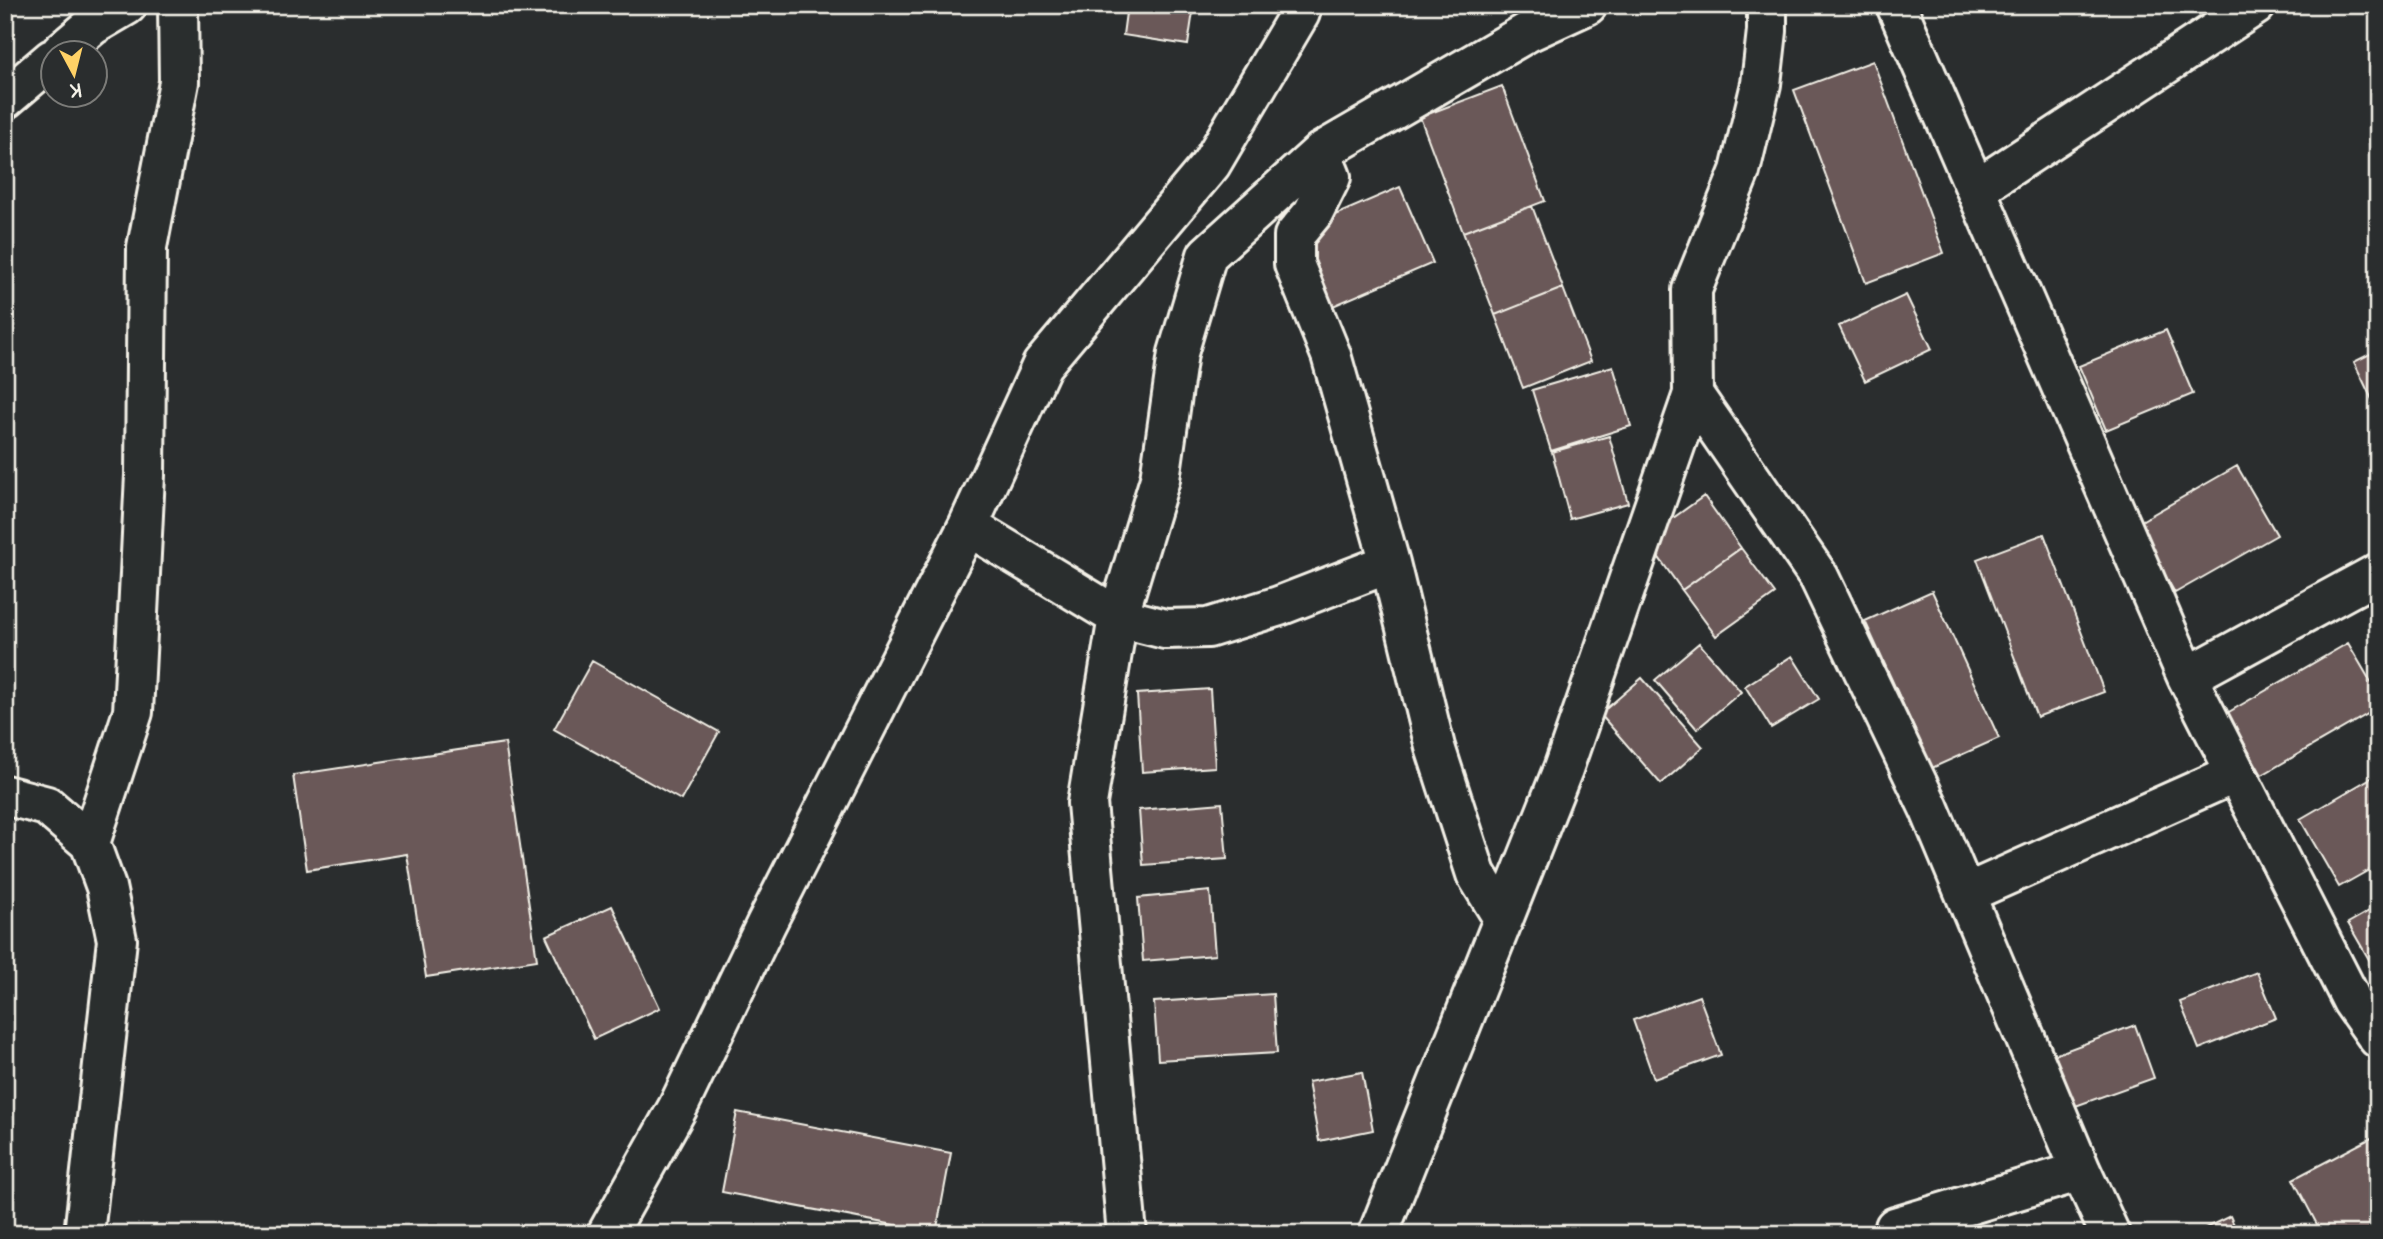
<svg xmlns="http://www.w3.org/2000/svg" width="2383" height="1239" viewBox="0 0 2383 1239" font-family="Pangolin,sans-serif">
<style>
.building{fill:#6a5858;stroke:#f4f1e8;stroke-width:2}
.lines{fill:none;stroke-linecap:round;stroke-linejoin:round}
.minor-casing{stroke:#f4f1e8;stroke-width:44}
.minor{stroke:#2a2d2e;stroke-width:38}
</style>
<rect width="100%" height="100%" fill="#2a2d2e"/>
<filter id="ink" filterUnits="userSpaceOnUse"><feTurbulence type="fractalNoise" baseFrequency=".0143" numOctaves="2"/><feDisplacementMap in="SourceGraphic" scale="14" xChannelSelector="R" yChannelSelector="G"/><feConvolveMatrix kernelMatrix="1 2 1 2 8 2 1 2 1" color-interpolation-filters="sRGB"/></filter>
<g filter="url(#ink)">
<path class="building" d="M1127 5H1194L1188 45 1123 35Z
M1873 61 1944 253 1866 283 1794 90Z
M1502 86 1545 201 1463 232 1420 117Z
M1400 187 1433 263 1333 306 1300 230Z
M1532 206 1563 288 1495 315 1463 232Z
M1563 288 1591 361 1523 388 1495 315Z
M1906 295 1932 349 1865 381 1839 326Z
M2166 330 2193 394 2106 430 2079 366Z
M2378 350V412L2354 362Z
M1613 366 1631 426 1551 451 1532 390Z
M1609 436 1628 503 1570 519 1552 452Z
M2237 466 2277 535 2175 593 2136 524Z
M1704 496 1741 548 1682 590 1645 538Z
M2044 534 2104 692 2037 717 1977 559Z
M1741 548 1775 594 1716 636 1682 590Z
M1932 591 1999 738 1932 768 1865 621Z
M1699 643 1741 692 1697 729 1655 680Z
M2348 643 2378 694V708L2262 775 2227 713Z
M1792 656 1819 699 1771 728 1745 686Z
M592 661 719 732 681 800 554 729Z
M1642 678 1703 747 1661 784 1600 714Z
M1210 689 1215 767 1142 772 1137 694Z
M505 743 537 960 426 977 407 854 307 870 293 775Z
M2378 774V865L2339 887 2300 819Z
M1222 803 1227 859 1143 865 1139 810Z
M1210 891 1215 955 1143 961 1138 898Z
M612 906 660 1008 594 1039 546 936Z
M2378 906V975L2348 923Z
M2257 972 2276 1018 2199 1049 2180 1002Z
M1273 994 1277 1053 1158 1060 1154 1002Z
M1699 996 1721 1055 1654 1079 1633 1020Z
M2135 1025 2154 1078 2070 1108 2051 1056Z
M1362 1072 1373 1130 1319 1141 1308 1082Z
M737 1112 951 1153 936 1233 722 1192Z
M2373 1137 2378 1147V1234H2322L2293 1179Z
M2230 1216 2238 1234H2193Z"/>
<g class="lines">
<defs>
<path id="minor" d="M1767 5V31L1761 84 1740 171 1692 290 1693 394 1819 577 1929 808 2081 1171 2110 1234
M1896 5 2187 677 2352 1001 2378 1038
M61 52 93 25 127 5
M5 99 52 59
M1321 152 1331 177 1313 213 1294 236V264L1331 355 1390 563 1435 747 1476 874 1503 918
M1976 189 2256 5
M968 526 1118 617 1165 629 1208 628 1279 606 1390 563
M2187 677 2378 573
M5 795 47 806 90 843 106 887 117 940 84 1234
M90 843 133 712 145 475 147 247 179 82 178 5
M1965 894 2236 773
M1895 1227 2081 1171
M607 1234 678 1107 766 924 968 526 1042 365 1211 164 1300 13 1302 5
M1127 1234 1087 803 1118 617 1160 479 1178 353 1207 255 1321 152 1528 32 1587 5
M1378 1234 1563 769 1693 394"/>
</defs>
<use href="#minor" class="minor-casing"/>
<use href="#minor" class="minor"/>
</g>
</g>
<rect width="2383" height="1239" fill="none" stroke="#2a2d2e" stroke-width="28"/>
<rect x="14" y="14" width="2355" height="1211" fill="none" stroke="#f4f1e8" stroke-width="2.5" filter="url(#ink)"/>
<g transform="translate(74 74) rotate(173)"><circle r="33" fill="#2a2d2e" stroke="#7b7b78" stroke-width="2"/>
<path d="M0-5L12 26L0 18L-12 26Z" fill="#ffd166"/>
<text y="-10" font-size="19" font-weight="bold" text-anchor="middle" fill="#f4f1e8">K</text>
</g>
</svg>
